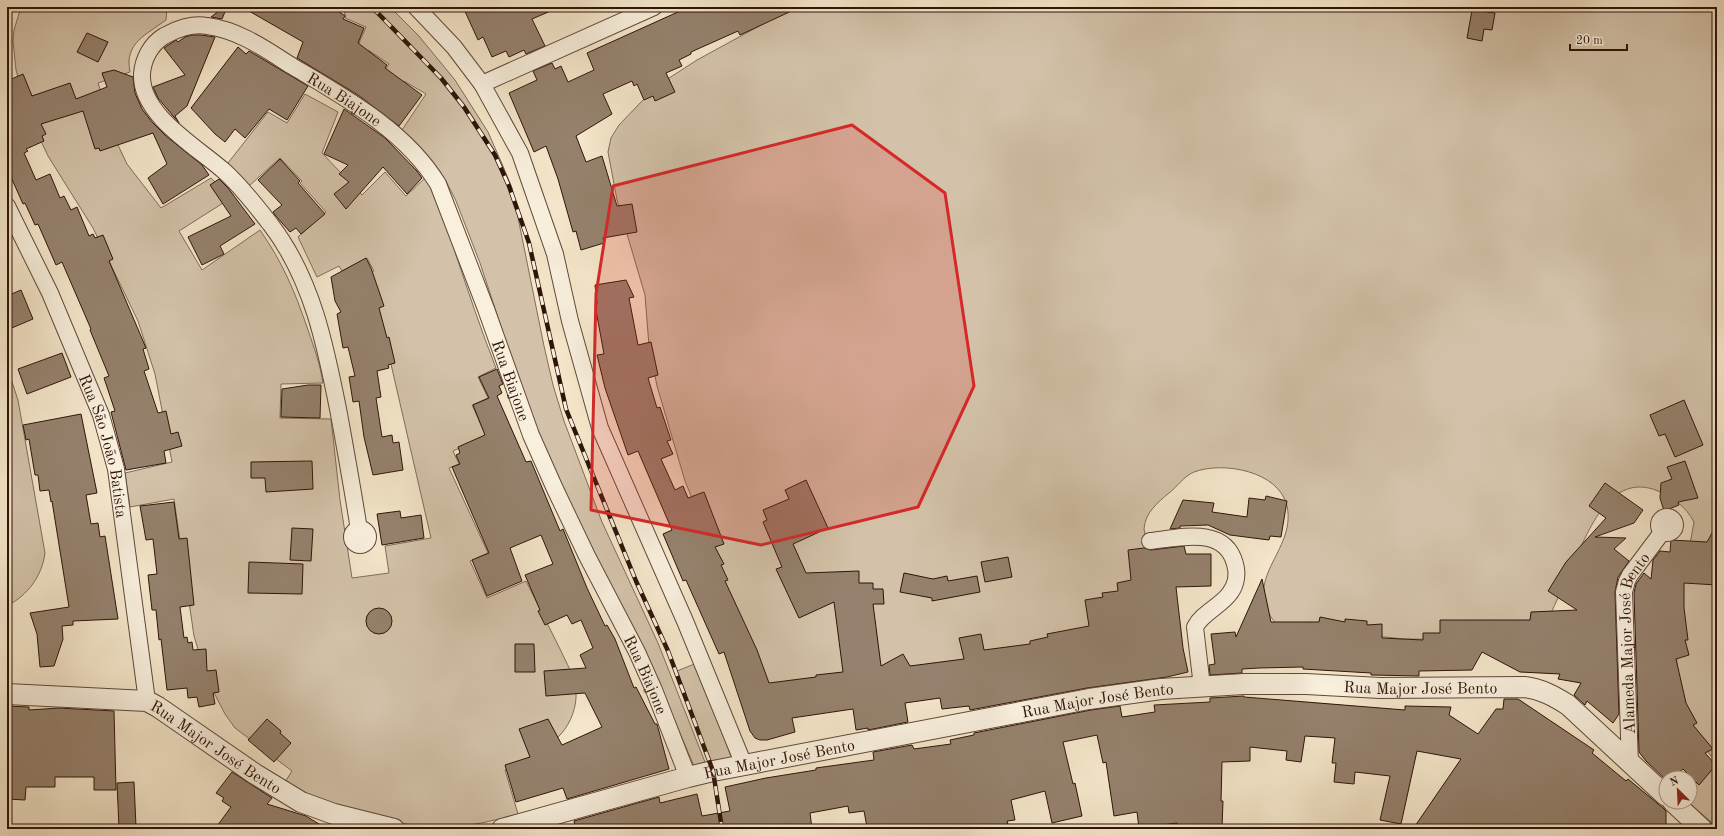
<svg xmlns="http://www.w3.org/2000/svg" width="1724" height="836" viewBox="0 0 1724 836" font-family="'Old Standard TT',serif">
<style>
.green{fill:#d3c2a9;stroke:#816b59}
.building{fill:#95816d;stroke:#2f1409}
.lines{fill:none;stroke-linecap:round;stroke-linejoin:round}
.minor-casing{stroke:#604839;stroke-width:18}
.tertiary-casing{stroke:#604839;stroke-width:22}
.minor{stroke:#f8efdd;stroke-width:16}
.tertiary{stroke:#f8efdd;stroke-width:20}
.rail-casing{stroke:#2f1409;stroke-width:4.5}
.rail{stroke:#f8efdd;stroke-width:3;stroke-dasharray:9;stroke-linecap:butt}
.marked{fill:#d62828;fill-opacity:0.2;stroke:#d62828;stroke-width:3;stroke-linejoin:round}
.labels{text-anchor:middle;stroke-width:4;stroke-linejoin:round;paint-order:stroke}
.street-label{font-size:16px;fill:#2f1409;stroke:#f8efdd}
</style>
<rect width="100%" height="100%" fill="#f4e6ca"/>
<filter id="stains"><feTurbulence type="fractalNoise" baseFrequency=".005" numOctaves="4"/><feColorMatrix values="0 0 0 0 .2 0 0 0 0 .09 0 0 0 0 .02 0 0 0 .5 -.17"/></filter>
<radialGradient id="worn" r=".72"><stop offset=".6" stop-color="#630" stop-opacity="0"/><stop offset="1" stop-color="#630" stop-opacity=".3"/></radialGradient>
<path class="green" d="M21 7H167L166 20C146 35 124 43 130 72L98 83 118 145 127 164 161 208 211 178 231 198 179 231 202 270 260 230C283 263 295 292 308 330 314 347 320 364 323 383L281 384 280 418 331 419 340 500 352 578 389 573 385 546 431 538 370 273 374 271 367 258 342 271 339 266 317 277 298 237 326 212 300 183 302 181 280 158 249 186 228 163 268 112 287 123 305 94 338 112 322 153 362 195 385 172 406 196 425 178C441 199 447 227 455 252 468 291 481 330 496 368L478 377 488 398 472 405 486 436 453 451 459 464 449 468 488 553 470 561 487 598 526 581C537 604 549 626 560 649 566 662 575 677 576 692 577 706 571 723 561 734 547 750 524 760 505 770L518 814C499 819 478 825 458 826 398 830 337 811 285 782L292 771 235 728 225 714 211 687 204 669 194 636 174 499 130 507 125 473 172 462 155 374 138 321 93 228 48 156 34 126 21 88 16 70 13 41 14 30Z
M348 7H390L418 35 455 80 488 132 503 166 512 188 544 346 553 385 564 421 602 522 658 643 705 762 694 766 638 636 567 502 528 408 480 263 456 201 446 181 436 167 402 130 426 94 404 81 391 98 382 74 389 64 368 50 362 57 355 52 366 27 345 18 346 15 344 14Z
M794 7H1563L1565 11 1575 7H1717V827L1688 802H1690V790L1716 762 1692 733 1677 669 1676 646 1682 588 1694 522C1686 507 1673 497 1658 491 1608 470 1586 537 1570 571 1560 594 1549 617 1539 640L1403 639 1277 625C1238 579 1297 552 1287 506 1279 471 1223 461 1194 472 1184 476 1177 487 1169 493 1157 503 1145 513 1144 529L1162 618 770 701 747 644 710 542 685 481 657 386 649 346 645 295 617 200 608 152 611 138 619 125 642 101 663 82 697 60Z
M7 367 18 400 45 553C42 576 28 595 7 606Z
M697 663 733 762 713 768 677 671Z"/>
<path class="building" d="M224 7H227L222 19 211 17Z
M242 7H332L345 16 343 19 364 28 358 43 387 65 385 68 422 95 399 126 358 95 297 58 303 42Z
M463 7H560L532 19 545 46 526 54 524 50 509 57 506 51 492 57 483 37 478 40Z
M689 7H800L740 35 738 31 691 52V54L679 60 682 66 666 73 675 92 655 101 653 96 644 100 637 84 634 86 632 81 603 94 612 114 576 136 586 162 602 156 617 206 632 204 637 232 603 238 604 243 581 250 576 231 573 232 558 179 546 146 534 152 509 93 537 80 533 71 552 63 555 69 561 66 568 82 594 70 587 53Z
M1472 10 1495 13 1492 30 1484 29 1482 41 1467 38Z
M87 33 108 42 98 62 77 52Z
M192 35H201L215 37 187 106 175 116 179 123 158 98 153 87 185 75 164 48 176 40 178 42 185 37Z
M238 47 246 54 249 51 308 86 287 120 269 109 245 138 235 129 225 142 215 134 191 108Z
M114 70 133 77 135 93 142 109 152 122 166 136 202 165 209 175 163 204 148 178 167 164 153 133 100 151 99 148 95 149 83 111 41 124 46 134 42 136 44 141 26 149 28 151 24 153 36 180 50 174 60 198 64 196 71 210 77 207 89 236 93 234 95 238 103 235 113 259 109 261 146 348 143 349 149 369 144 371 158 413 166 411 171 434 178 432 182 446 164 451 166 463 126 470 111 412 115 411 104 378 109 376 90 330 91 329 62 262 56 265 38 224 35 225 25 203 23 204 7 168V81L23 74 32 96 70 83 76 99 107 87 102 73Z
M344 109 385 138 417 171 422 178 407 194 383 167 346 209 334 194 349 182 339 174 348 165 324 154Z
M280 159 300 181 298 183 325 214 301 234 296 228 290 232 275 215 273 212 282 205 258 180Z
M219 179 228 188 255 224 220 246 224 254 202 265 188 237 231 216 210 185Z
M366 258 371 268 384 306 379 308 387 338 389 337 395 363 388 365 389 368 377 371 381 397 376 398 382 437 392 435 393 443 399 442 403 470 373 475 364 437 359 401 353 402 349 377 355 376 348 347 343 348 337 314 341 312 335 301 331 277Z
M626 280 634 297 629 298 638 345 651 342 658 375 648 378 657 408 660 407 671 440 667 441 673 454 661 459 675 490 683 486 688 498 704 492 724 544 715 547 724 564 721 565 728 580 725 581 757 650 769 683 816 677V675L843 672 834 602 799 618 776 569 782 567 763 522 767 520 763 510 789 499 785 490 806 480 828 528 793 544 806 573 859 571V583H873V589H883L884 604H873L881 666 903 654 910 666 964 659 959 638 981 634 984 650 1030 644V641L1048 637 1047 634 1089 626 1085 600 1103 597 1102 593 1118 591 1117 583 1131 580 1128 550 1144 548 1151 550 1184 546 1186 554H1211V586L1176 587 1183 648 1188 672 1167 677 1087 688 970 710 969 706 942 709 940 698 905 703 908 722 868 730V728L856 730 853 709 792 718 795 732 767 740H760L755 738 750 731 724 652 719 654 686 580 683 581 663 534 672 530 638 451 628 455 605 388 597 355 604 354 595 305 597 304 595 285Z
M21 290 33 319 7 330V296Z
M62 353 71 377 27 394 18 369Z
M497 369 503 384 499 386 502 393 497 396 526 462 531 461 560 531 563 529 587 588 605 626 607 625 615 639 634 688 636 687 655 724H657L669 769 567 799 563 788 516 802 505 765 530 757 519 729 548 719 562 745 602 727 585 693 546 696 544 671 586 668 580 655 593 648 581 620 572 624 567 615 545 625 538 611 540 610 525 575 553 564 541 535 510 548 522 581 487 596 472 560 489 553 452 467 460 464 456 455 460 453 458 447 485 435 473 405 489 398 479 377Z
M308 385H321L320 418 281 417 282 389Z
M1684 400 1703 445 1675 457 1665 434 1659 436 1650 415Z
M81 414 97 493 86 495 91 524 98 523 100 537 105 536 118 619 73 621V625L62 626 63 639 54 666 40 667 37 634 30 613 69 607 52 501 51 502 49 490 40 491 38 475H35L29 439 26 440 23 425Z
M312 461 313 489 266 492 265 478H251V462Z
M1685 461 1698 498 1678 502 1679 505 1664 511 1660 498 1661 483 1672 479 1667 467Z
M1605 483 1643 510 1634 523 1595 537 1626 538 1614 549 1629 561 1618 577 1615 592 1619 714 1613 723 1587 701 1585 705 1574 695 1581 683 1558 679 1560 674 1520 672 1482 652 1472 670 1419 671V676L1371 675V673L1303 669V667L1259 668 1242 669V673L1210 675 1209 665 1215 664 1211 634 1235 632 1236 637 1262 579 1271 622H1319L1320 617 1345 622V619L1367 621V625L1382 624V638L1423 640V633H1440V620H1530L1531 612 1577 610 1548 591 1566 562 1606 518 1589 506Z
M1266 496 1287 501 1281 537 1270 536 1269 540 1230 535 1208 525 1180 526V528L1170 529 1183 500 1214 503 1212 512 1247 517 1249 498 1265 500Z
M174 502 179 539 187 538 194 605 180 607 184 638 187 637 188 643 192 642 193 650 206 649 207 671 216 670 219 692 213 693 215 704 199 707 197 697 188 698 187 688 167 690 161 639 159 640 156 610H152L148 575 157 574 153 539 146 540 140 506Z
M400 511 401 518 421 515 424 538 382 545 377 514Z
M1717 524V585L1684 583V608L1688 640H1685L1689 655 1676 659 1686 703 1697 723 1693 725 1713 749 1705 753 1716 765 1699 785 1683 769 1671 778H1666V780L1646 761 1639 752 1634 593 1636 584 1644 573 1651 579 1653 560 1660 551 1670 552 1671 540 1707 542Z
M292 528 313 529 311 561 290 560Z
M1008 557 1012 577 985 582 981 562Z
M249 562 303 564 302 594 248 593Z
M904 573 933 579 947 576 948 581 977 576 980 592 932 601V598L900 592Z
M366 621a13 13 0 1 1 26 0a13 13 0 1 1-26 0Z
M515 644H534L535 672H515Z
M1244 696V697L1405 710V706L1451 707 1449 715 1478 734 1496 709H1503L1504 699H1518L1594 750 1592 753 1626 781 1628 779 1663 808 1666 811V829H1413L1461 759 1417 751 1401 824 1380 820 1390 776 1355 772 1354 784 1334 782 1336 763H1332L1335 738 1305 736 1301 762 1286 760 1287 751 1250 747V761L1222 762 1221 801H1223L1222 828 1177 829V823L1139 828 1137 812 1114 816 1106 762 1103 763 1097 735 1063 742 1073 784 1075 783 1082 816 1052 823 1045 791 1011 800 1015 820 1007 821 1008 824 981 829H874L873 826 867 827 864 811 849 813 848 806 810 813 812 829H576L574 821 659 797 660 803 697 794 702 816 730 811 725 787 766 778 816 770V768L874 760 873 752 912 745 914 749 951 744 950 740 974 735V733L1091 710 1120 706 1122 717 1155 712 1154 705 1210 702V698Z
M7 706 29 707V710L59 708 114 711 116 790H94V777H55V787H26L25 800 7 799Z
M267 719 281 731 280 733 291 743 274 762 248 740Z
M232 772 272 798 267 804 306 816 327 829H215L231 807 222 801 224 798 216 793Z
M134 782 136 827 119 828 117 783Z"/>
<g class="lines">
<defs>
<g id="minor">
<path d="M416 7 454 47 482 84 520 153 555 254 570 321 600 428 685 621 744 765"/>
<path d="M482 84 654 7"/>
<path id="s1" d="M7 206 50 293 101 415 116 469 147 701"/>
<circle cx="1667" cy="525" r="8"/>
<circle cx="360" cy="537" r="8"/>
<path id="s2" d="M359 530C353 491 346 453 339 414 326 348 313 280 271 225 257 207 241 186 224 171 197 147 140 115 142 74 143 59 151 44 164 36 176 29 193 23 207 26 239 30 265 49 292 66 344 97 405 130 438 184L486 309 531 435 555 489 587 556 637 652 654 690 688 777"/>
<path d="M1150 541C1179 538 1225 525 1235 564 1238 574 1236 585 1230 593 1221 606 1202 613 1195 627L1202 687"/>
<path id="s3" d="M1630 764 1624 592 1627 581 1630 575 1663 531"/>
</g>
<g id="tertiary">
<path id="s4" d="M7 694 147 701 158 707 255 774 301 802 334 814 394 829"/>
<path d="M1673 802 1702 829"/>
<path id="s5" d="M502 829 688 777 713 771 1089 699 1161 689 1244 684H1306L1380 688 1524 687C1541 689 1554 696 1568 705L1666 796"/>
</g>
</defs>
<use href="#minor" class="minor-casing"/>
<use href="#tertiary" class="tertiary-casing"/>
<use href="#minor" class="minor"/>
<use href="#tertiary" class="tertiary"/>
<defs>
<path id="rail" d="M372 7 441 78 464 107 495 155 509 186 529 243 566 409 636 581 668 651 713 771 722 829"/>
</defs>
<use href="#rail" class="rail-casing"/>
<use href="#rail" class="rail"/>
</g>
<path class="marked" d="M852 125 945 193 974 386 918 507 761 545 591 510 596 294 613 186Z"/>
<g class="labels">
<g class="street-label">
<text dy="6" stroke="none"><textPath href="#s2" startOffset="771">Rua Biajone</textPath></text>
<text dy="6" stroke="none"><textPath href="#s2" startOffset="1108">Rua Biajone</textPath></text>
<text dy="6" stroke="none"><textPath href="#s1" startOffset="260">Rua São João Batista</textPath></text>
<text dy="6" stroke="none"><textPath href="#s3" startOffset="123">Alameda Major José Bento</textPath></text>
<text dy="6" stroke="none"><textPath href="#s2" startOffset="1432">Rua Biajone</textPath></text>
<text dy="6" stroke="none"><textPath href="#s5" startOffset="934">Rua Major José Bento</textPath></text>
<text dy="6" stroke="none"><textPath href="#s5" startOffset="610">Rua Major José Bento</textPath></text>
<text dy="6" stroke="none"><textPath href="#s4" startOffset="223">Rua Major José Bento</textPath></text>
<text dy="6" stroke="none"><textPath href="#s5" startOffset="286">Rua Major José Bento</textPath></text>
</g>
</g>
<rect width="1724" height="836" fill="none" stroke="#f4e6ca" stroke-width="24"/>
<rect x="8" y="8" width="1708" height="820" fill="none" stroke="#2f1409" stroke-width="2"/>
<rect x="12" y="12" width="1700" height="812" fill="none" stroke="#2f1409"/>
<g transform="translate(1678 790) rotate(336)"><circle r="19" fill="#f8efdd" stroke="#a89788"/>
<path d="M0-3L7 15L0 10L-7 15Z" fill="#8f2418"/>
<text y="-6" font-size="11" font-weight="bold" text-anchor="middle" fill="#2f1409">N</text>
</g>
<path d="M1570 44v6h57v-6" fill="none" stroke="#2f1409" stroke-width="2"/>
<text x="1576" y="44" font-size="12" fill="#2f1409" stroke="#f8efdd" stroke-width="3" paint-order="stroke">20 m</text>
<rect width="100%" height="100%" filter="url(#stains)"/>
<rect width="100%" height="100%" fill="url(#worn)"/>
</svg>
